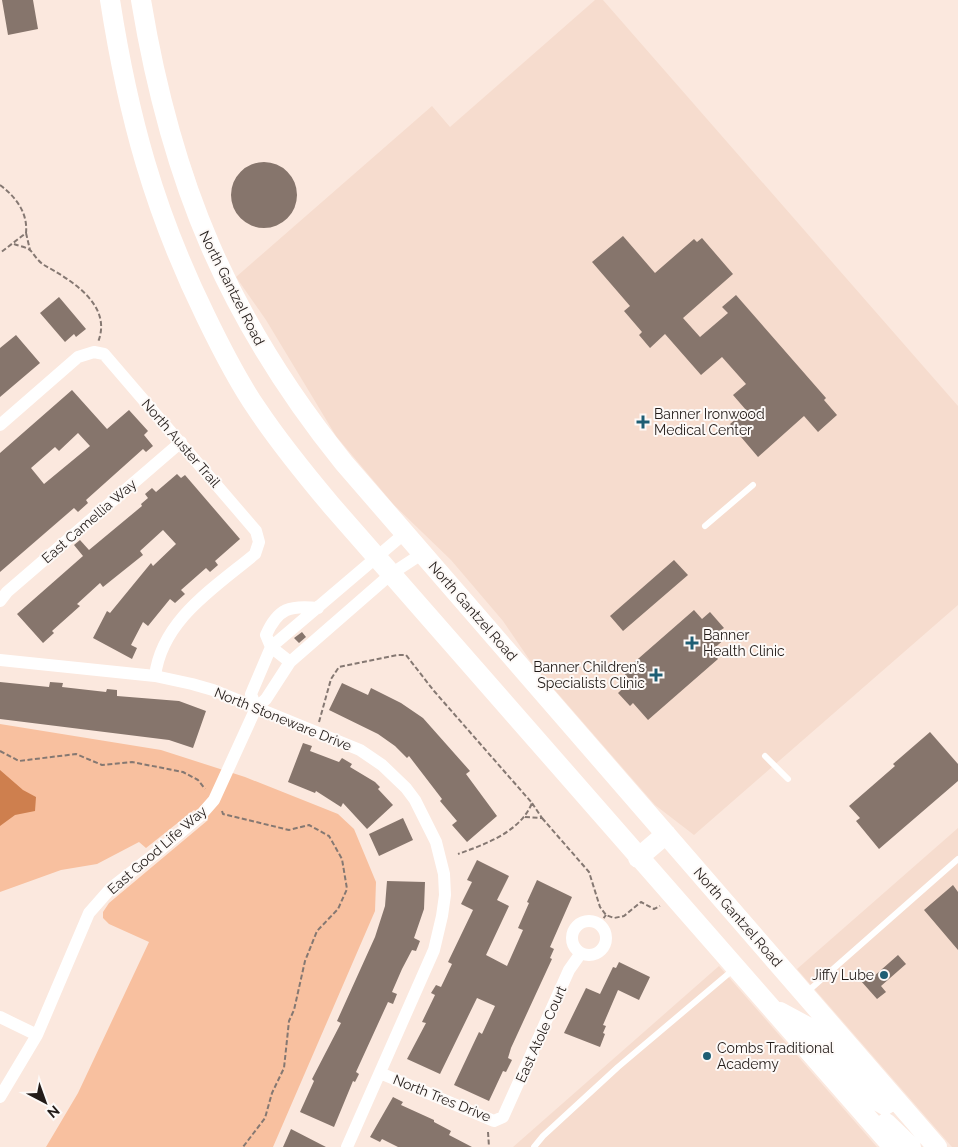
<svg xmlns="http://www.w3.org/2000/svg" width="958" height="1147" viewBox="0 0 958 1147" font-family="Raleway,sans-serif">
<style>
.built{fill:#f6dcce}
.green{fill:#f8c09f}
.water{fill:#ce7f4e}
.building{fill:#86756c;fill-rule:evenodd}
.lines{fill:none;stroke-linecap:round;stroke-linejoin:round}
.path{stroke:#857872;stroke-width:2;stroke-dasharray:5 2.5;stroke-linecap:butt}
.lane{stroke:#fff;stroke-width:6}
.street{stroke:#fff;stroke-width:12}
.primary{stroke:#fff;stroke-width:20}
.poi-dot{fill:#1e5e74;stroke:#fdf9f7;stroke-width:2}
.labels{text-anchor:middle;stroke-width:4;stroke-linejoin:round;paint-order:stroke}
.street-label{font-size:14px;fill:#231c19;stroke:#fdf9f7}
.poi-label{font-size:14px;fill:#231c19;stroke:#fdf9f7;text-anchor:start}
</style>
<rect width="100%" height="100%" fill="#fbe8de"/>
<path class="built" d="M595 0H603L958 406V605L694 835 655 805 533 665 503 621 451 560 394 505 336 436 266 320 236 277 432 106 450 127Z
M958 828V1147H952L797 969Z
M719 966 877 1147H513Z"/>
<path class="green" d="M0 724 161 750 245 777 338 814 354 829 376 882 375 911 273 1147H46L78 1093 149 942 109 924 103 918V912L109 903 208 820 194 810 146 848 139 842 97 864 61 870 0 892Z"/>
<path class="water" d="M0 770 23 790 36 797 35 811 15 815 0 826Z"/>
<path class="building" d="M2 0H33L38 29 8 35Z
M231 195a33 33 0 1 1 66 0a33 33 0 1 1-66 0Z
M623 236 655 273 694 239 697 242 702 238 733 274 683 318 700 337 728 313 722 307 736 295 826 398 824 400 837 415 818 432 804 416 758 457 730 424 746 410 733 395 746 384 722 357 701 375 665 334 650 348 639 335 642 332 624 311 630 306 592 262Z
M59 297 86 329 76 337 74 334 65 342 40 313Z
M16 335 40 363 0 397V348Z
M72 390 107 429 129 410 148 431 144 435 153 446 146 452 143 449 86 500 88 503 78 512 74 508 0 572V453ZM78 433 90 446 44 484 31 468 55 447 59 451Z
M177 474 181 478 185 475 240 539 215 561 218 565 210 572 206 568 181 590 185 594 175 603 170 599 148 626 143 622 131 645 137 648 132 659 93 638 107 611 110 613 151 563 153 566 176 544 163 530 140 551 143 555 103 587 100 583 77 604 80 606 52 631 54 633 43 643 17 614 83 556 74 545 80 540 89 550 142 506 141 504 148 498 145 494 152 488 156 492Z
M674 560 688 575 623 631 610 616Z
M694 610 702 619 710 612 724 628 721 630 727 637 711 651 718 659 648 720 633 703 630 706 618 693 631 681 623 672Z
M302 632 306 637 299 643 294 638Z
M0 682 49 687 50 682 63 683 62 687 106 692 107 689 117 690V696L179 701 206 711 193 748 169 740 0 719Z
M342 683 368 695 371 688 401 703 423 718 470 771 466 774 497 816 467 842 452 825 457 821 440 801 442 799 409 756 407 758 395 746 378 734 329 710Z
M930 732 958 764V781L879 849 856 821 860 818 849 806 895 766 893 764Z
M303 743 312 746 310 751 339 762 342 758 352 764 350 767 375 782 380 787 378 789 393 805 367 829 343 803 341 807 316 791 315 793 288 782Z
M403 818 413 840 379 856 369 834Z
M477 860 509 876 497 900 509 906 486 955 507 966 523 930 518 928 529 903 527 902 537 880 572 897 550 947 554 949 550 958 552 959 511 1048 508 1058 512 1060 506 1072 503 1071 489 1101 454 1085 479 1032 482 1034 495 1006 477 998 440 1074 407 1059 426 1023 422 1022 435 995 431 993 436 985 441 987 452 964 448 962 473 910 461 904 472 882 467 880Z
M387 881 425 882 424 909 414 938 420 941 416 951 412 950 402 969 392 992 397 994 393 1004 388 1002 356 1072 359 1074 355 1082 353 1081 334 1127 300 1112 314 1081 312 1079 341 1023 337 1021 375 937 385 906Z
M953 885 958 892V950L924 910Z
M898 955 906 964 881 986 886 992 877 999 861 981 869 973 873 977Z
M619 962 650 977 639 1000 618 990 603 1025 606 1026 603 1033 605 1034 600 1047 564 1033 586 988 600 994 613 967 616 968Z
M393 1097 403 1102 401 1105 434 1120V1122L451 1131 449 1135 472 1147H398L382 1139 380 1142 370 1137Z
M291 1129 326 1147H283Z"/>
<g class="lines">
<path class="path" d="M0 185C16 197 28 213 26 233L0 253
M26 233 30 250
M14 244C19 246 27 247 31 251 35 256 39 262 44 265 71 280 113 305 98 342
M319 722 331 679 339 667 397 655H406L434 691 532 803C520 832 486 844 458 854
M0 751 19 761 76 754 102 765 132 762 183 772 198 780 205 789
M222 811 223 814 289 830 309 825 329 836 342 859 347 889 338 909 317 931 305 961 294 1010 289 1021 284 1068 272 1093 265 1118 243 1147
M525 817 542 818 532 803
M542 818 589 872 600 907 606 915 614 918 624 916 641 902 654 909 660 906
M599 924 606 915
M488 1132 489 1147"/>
<path class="lane" d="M705 526 753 485
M765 756 788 779
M807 992 958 859
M534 1147 543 1136 618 1067 734 969"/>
<path class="street" d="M0 425 78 357 94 352 104 354 256 531 259 542 255 554C214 588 162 620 155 676
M0 601 7 592 181 442
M0 660 155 676 192 684 213 690 360 750 382 765 406 788 415 800 436 842 444 874 445 895 442 916 434 950 347 1147
M290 662 271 647 266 635C278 608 290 605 318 608
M256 708 251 694 271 647 405 533
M572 938a17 17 0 1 1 34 0a17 17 0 1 1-34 0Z
M0 1017 37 1035
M380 1073 494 1121 503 1117 569 970 581 953
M0 1097 37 1035 89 913 111 888 161 849 200 816 214 800 256 708 266 699 290 662 391 574 423 553"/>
<path class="primary" d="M110 0C128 116 154 211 206 317 221 348 237 380 257 409 279 442 305 474 331 505L893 1147
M141 0C171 182 228 319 344 463L937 1147
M638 858 666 834
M780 1012 806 1026 878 1101 885 1105 895 1099
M886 1123 911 1147"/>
</g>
<g class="poi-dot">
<path d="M640.5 414.5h5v5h5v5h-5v5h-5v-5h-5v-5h5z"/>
<path d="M689.5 635.5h5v5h5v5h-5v5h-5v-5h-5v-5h5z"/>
<path d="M653.5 667.5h5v5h5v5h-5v5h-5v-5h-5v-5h5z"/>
<circle cx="884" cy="975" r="5"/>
<circle cx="707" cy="1056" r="5"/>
</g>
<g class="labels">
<g class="street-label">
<text transform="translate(232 288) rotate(63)" y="5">North Gantzel Road</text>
<text transform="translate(181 443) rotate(49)" y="5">North Auster Trail</text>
<text transform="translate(89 521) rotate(-41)" y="5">East Camellia Way</text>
<text transform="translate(473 611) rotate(49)" y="5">North Gantzel Road</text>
<text transform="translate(283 719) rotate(22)" y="5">North Stoneware Drive</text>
<text transform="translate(157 850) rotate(-41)" y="5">East Good Life Way</text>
<text transform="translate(738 917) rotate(49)" y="5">North Gantzel Road</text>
<text transform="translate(541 1034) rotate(-66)" y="5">East Atole Court</text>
<text transform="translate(442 1098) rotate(22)" y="5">North Tres Drive</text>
</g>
<g class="poi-label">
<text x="654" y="419">Banner Ironwood<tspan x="654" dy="16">Medical Center</tspan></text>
<text x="703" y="640">Banner<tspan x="703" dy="16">Health Clinic</tspan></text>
<text x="645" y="672" text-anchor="end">Banner Children’s<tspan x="645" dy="16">Specialists Clinic</tspan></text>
<text x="874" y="980" text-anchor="end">Jiffy Lube</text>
<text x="717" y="1053">Combs Traditional<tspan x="717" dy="16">Academy</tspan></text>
</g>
</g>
<g transform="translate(45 1102) rotate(139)" stroke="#fdf9f7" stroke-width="4" paint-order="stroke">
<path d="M0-4L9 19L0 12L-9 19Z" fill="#231c19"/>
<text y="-8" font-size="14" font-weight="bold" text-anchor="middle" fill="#231c19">N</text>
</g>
</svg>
